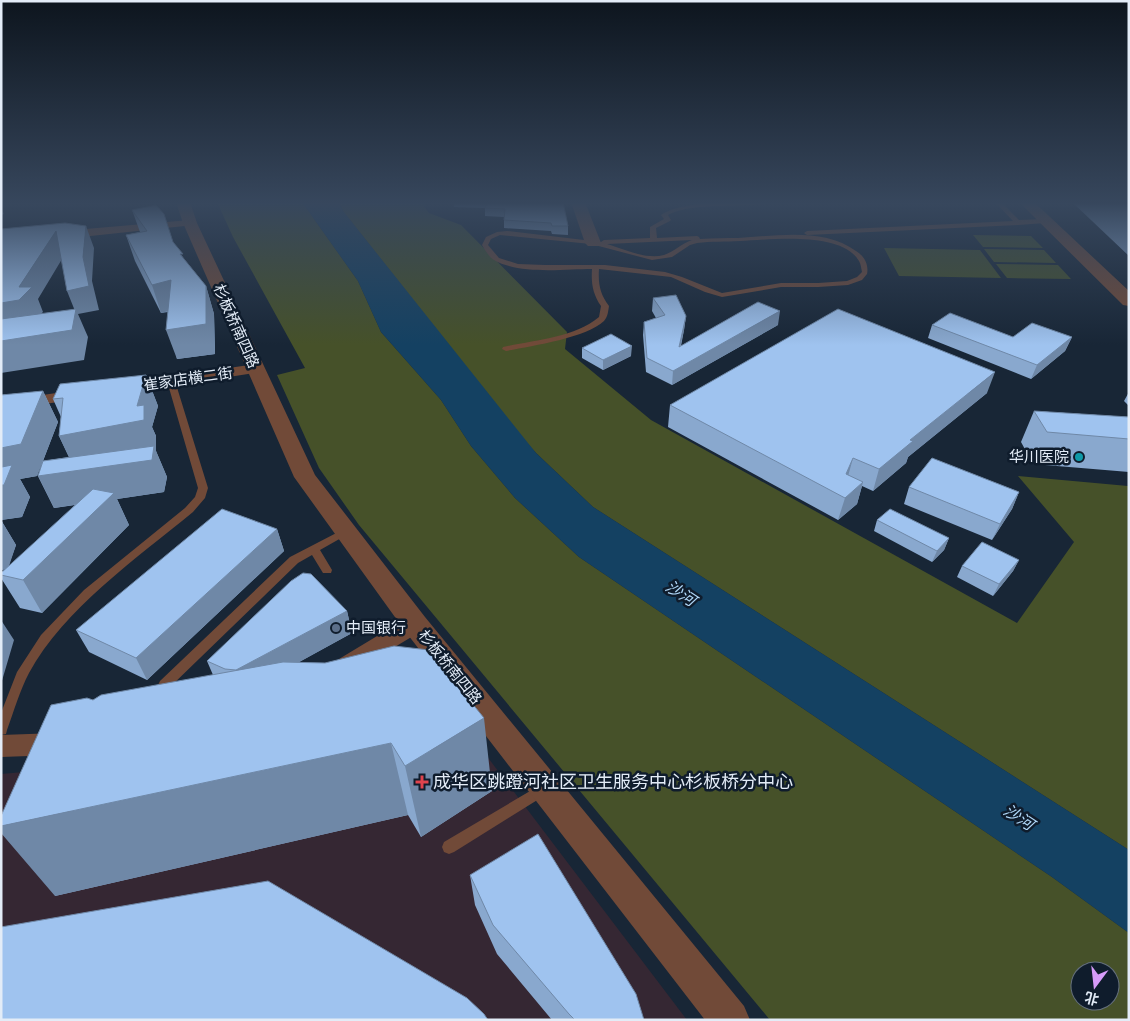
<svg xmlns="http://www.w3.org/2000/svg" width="1130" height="1021" viewBox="0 0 1130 1021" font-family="'Asap Condensed','Noto Sans SC',sans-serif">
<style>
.commercial{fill:#352733}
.green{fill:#465129;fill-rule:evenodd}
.water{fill:#144162}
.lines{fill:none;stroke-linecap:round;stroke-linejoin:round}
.service{fill:#714a38;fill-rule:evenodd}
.minor{fill:#714a38;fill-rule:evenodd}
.tertiary{fill:#714a38;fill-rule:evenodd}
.wall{fill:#89a8ce;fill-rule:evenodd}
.shaded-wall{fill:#6f88a7}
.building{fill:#9fc3ef;stroke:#6f88a7}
.culture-dot{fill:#0f9aa8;stroke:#0f1c2c;stroke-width:2}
.service-dot{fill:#5c6f8a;stroke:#0f1c2c;stroke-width:2}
.health-dot{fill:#e0444e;stroke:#0f1c2c;stroke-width:2}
.labels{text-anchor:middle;stroke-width:5;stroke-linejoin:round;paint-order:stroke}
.street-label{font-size:15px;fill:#e3ecf7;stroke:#0f1c2c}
.poi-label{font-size:15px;fill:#e3ecf7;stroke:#0f1c2c;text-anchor:end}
.water-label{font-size:16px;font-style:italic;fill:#afd7f8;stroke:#0f1c2c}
.near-poi-label{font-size:18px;fill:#e3ecf7;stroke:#0f1c2c;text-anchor:start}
</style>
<rect width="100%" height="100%" fill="#182636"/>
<path class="commercial" d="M423 672 687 1020H1V774L159 760Z"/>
<path class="green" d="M217 202H302L358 281 381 332 441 400 471 446 515 498 579 557 1052 877 1129 933V1020H770L359 525 319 468 277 375 305 368 233 237ZM1080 971H1110V1001H1080Z
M339 202H421L429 213 461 225 567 332 565 349 651 420 1017 623 1074 542 1018 476 1128 486 1129 850 593 507 536 453 517 432 343 211Z
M973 235 1031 236 1043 248 983 247Z
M884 248 980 250 1001 278 899 276Z
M984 249 1044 250 1056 263 994 262Z
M996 264 1058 265 1071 279 1007 278Z"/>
<path class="water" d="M302 202H339L343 211 536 453 593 507 1129 850V933L1052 877 579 557 515 498 471 446 441 400 381 332 358 281Z"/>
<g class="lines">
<path class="service" d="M770 202C763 205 754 205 746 205 724 207 688 204 668 215L671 220 670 221 656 228 657 238 697 236 699 237 700 239C713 238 726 238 738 238 775 236 824 227 856 251 864 256 869 264 867 274L862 280 848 285 818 287H781L722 297 705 292 671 277 599 269C598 284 600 294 609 306 608 312 608 316 604 321 586 338 531 346 506 351L502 349 503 347C534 340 574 338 599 317L601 306C593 294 591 284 592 269 564 269 520 275 494 260 489 257 485 250 482 245L486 237 497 232 507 231 601 242 604 240 650 238V227L664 219 661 215C680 200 745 202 770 202ZM500 235 591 244 652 260 672 257 690 245 697 243C711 241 725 242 740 241 768 240 841 230 859 261 861 264 861 268 862 272L857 277 847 281 818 283H781L722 293 682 277 665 272 605 265H545L518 264 499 258 488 245 491 239ZM692 240C682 243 674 252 664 255 646 260 624 249 607 244Z
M995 202H1001L1019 220 1045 219 1048 221 1045 223 1018 225 807 235 804 233 807 231 1013 221Z
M168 379H171L175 381 208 488 205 498 193 512C137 558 64 609 29 673 20 690 14 711 7 730L6 734 1 735V713L17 672 41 635 84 590 185 508 195 497 198 488 167 381Z
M346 528 351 531 350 533 320 550 332 570 331 573H323L312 555 298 563 168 689 164 690 160 689 158 685 160 681 290 557Z
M542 784 547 786 549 790 547 794 454 852 449 854 444 852 442 847 444 842Z"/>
<path class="minor" d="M190 220 196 223 194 225 62 239 56 235 62 231Z
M256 364 261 366 264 369 261 372 126 393 120 391 118 388 120 385 126 383Z
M77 390 83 392 85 395 83 398 1 411V401Z
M415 616 423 618 426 624 423 630 355 671 347 674 339 671 336 665 339 659 407 618Z
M57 733 66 736 69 744 66 752 57 755 1 757V735Z"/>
<path class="tertiary" d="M176 202H190L197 223 315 475 425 617 744 1006 750 1020H705L405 631 294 477 183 223Z
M571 202H585L601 243 598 246H588L585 243Z
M1019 202H1034L1129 291V306L1123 305Z"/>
</g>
<path class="wall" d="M454 202H563L568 226V235L552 234 551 231 504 228V217L485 216V208L454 207Z
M598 202H630V203Z
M1072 202H1129V256Z
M132 210 173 242 184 259 206 286 214 314 215 354 177 359 168 312 161 313 135 261 126 235 140 232Z
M653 298 686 316 684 330 681 346 778 325 672 385 646 372 643 335 644 322 656 318 652 311Z
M932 325 1013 337H1072L1065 351 1031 379 928 338Z
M582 348 631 356 603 370 582 358Z
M146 375 158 406 152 427 156 436V451L167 477 164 492 117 499 129 525 42 613 20 608 1 578V573L6 569 1 570V395L43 391 58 422 43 461 69 457 59 436 61 417 53 399ZM42 462 38 476 54 508 75 505 8 567 16 545 1 520 22 517 30 497 20 479 37 476Z
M1129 392V406L1124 401Z
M987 393 908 457 906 463 873 491 862 486 857 504 838 520 668 427 670 405Z
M1034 411 1129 417V472L1033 464 1021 442Z
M909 487 1019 492 1012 509 992 540 904 504Z
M877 520 949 538 944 550 932 562 874 531Z
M277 529 284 551 147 680 89 652 76 630Z
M1019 560 1013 571 993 596 957 577 962 566Z
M347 611 352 633 299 662 492 791 421 837 408 815 55 896 93 700 213 675 207 661Z
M470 875 644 1020H552L497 954 475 905Z"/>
<path class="shaded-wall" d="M1 210H2L4 214 1 215Z
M86 226 94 248 92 281 99 310 78 314 88 337 84 360 1 373V341L75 311 67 291 83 257Z
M56 231 65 254 38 299 43 312 30 324 1 325V303L19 287Z
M171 280 180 308 161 313 152 285Z
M206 286 214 314 215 354 177 359 166 330Z
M780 311 778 325 672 385 673 371Z
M686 316 684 330 677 361 679 347Z
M1072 337 1065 351 1031 379 1037 365Z
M632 346 631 356 603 370V360Z
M995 372 987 393 908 457 906 463 873 491 879 469 910 440Z
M146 375 158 406 152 427 156 436V451L167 477 164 492 117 499 129 525 42 613 23 580 106 500 54 508 38 476 74 468 59 436 137 406Z
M43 391 58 422 37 476 20 479 30 497 22 517 1 520 16 545 8 569 1 570V448Z
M853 458 847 480 839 496 846 474Z
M863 482 857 504 838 520 845 498Z
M1019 492 1012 509 992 540 1000 524Z
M277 529 284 551 147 680 136 658Z
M949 538 944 550 932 562 937 551Z
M1019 560 1013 571 993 596 999 584Z
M347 611 352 633 245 692 236 670Z
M1 620 14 640 1 684Z
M484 718 492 791 421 837 405 766Z
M391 743 408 815 55 896 1 833V826Z"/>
<path class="building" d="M487 202H563L568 226H552L551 223 504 220 505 209 485 208Z
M156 205 164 214 173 242 183 254H180L206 286V324L166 330 171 280 152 285 126 235 147 231 132 210Z
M65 223 86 226 83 257 89 286 67 291 56 231 19 287H32L19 300 1 303V229Z
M676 295 686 316 679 347 758 302 780 311 673 371 647 358 644 322 665 315 653 298Z
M76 309 72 330 1 341V319Z
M838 309 995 372 910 440 913 441 879 469 853 458 846 474 863 482 845 498 670 405Z
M950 313 1013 337 1032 323 1072 337 1037 365 932 325Z
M611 334 632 346 603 360 582 348Z
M146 375 137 406 144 405V420L59 436 63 398 53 399 60 384Z
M43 391 21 444 1 448V395Z
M1034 411 1129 417V439L1047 432Z
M154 446 152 460 38 476 43 461Z
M932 458 1019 492 1000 524 909 487Z
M1 463 2 467 12 465 4 485H1Z
M93 489 114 493 23 580 1 575V573Z
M222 509 277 529 136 658 76 630Z
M890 509 949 538 937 551 877 520Z
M982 542 1019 560 999 584 962 566Z
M303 573 311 574 347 611 236 670 225 669 207 661 291 581Z
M394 646 429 650 484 718 405 766 391 743 1 826V816L51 705 87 698 93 700 101 695 283 662 325 663Z
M538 834 636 994 644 1020H575L569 1014 493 925 470 875Z
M268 881 467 998 484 1014 488 1020H1V927Z"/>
<linearGradient id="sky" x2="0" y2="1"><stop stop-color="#0d151e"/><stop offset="0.59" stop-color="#37475d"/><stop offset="1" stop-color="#37475d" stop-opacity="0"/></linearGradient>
<rect width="1130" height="345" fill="url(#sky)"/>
<circle class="culture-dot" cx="1079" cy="457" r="5"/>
<circle class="service-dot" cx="336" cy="628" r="5"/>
<path class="health-dot" d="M419.5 774.5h5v5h5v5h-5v5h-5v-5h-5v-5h5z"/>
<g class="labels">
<g class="street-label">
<text transform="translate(236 326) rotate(66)" y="5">杉板桥南四路</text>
<text transform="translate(188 379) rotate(-8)" y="5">崔家店横二街</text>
<text transform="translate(450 667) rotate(51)" y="5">杉板桥南四路</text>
</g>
<g class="poi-label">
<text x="1069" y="462">华川医院</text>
<text x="346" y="633" text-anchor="start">中国银行</text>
</g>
<g class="water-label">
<text transform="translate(681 593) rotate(33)" y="6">沙河</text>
<text transform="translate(1019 817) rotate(33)" y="6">沙河</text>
</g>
<g class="near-poi-label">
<text x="433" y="788">成华区跳蹬河社区卫生服务中心杉板桥分中心</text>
</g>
</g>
<rect width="1130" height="1021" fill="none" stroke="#e3ecf7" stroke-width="5"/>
<g transform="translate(1095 986) rotate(195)"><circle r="24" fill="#0f1c2c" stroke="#646f7d"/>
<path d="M0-4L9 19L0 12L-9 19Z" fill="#d79bf9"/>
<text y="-8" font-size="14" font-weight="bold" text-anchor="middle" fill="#e3ecf7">北</text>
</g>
</svg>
